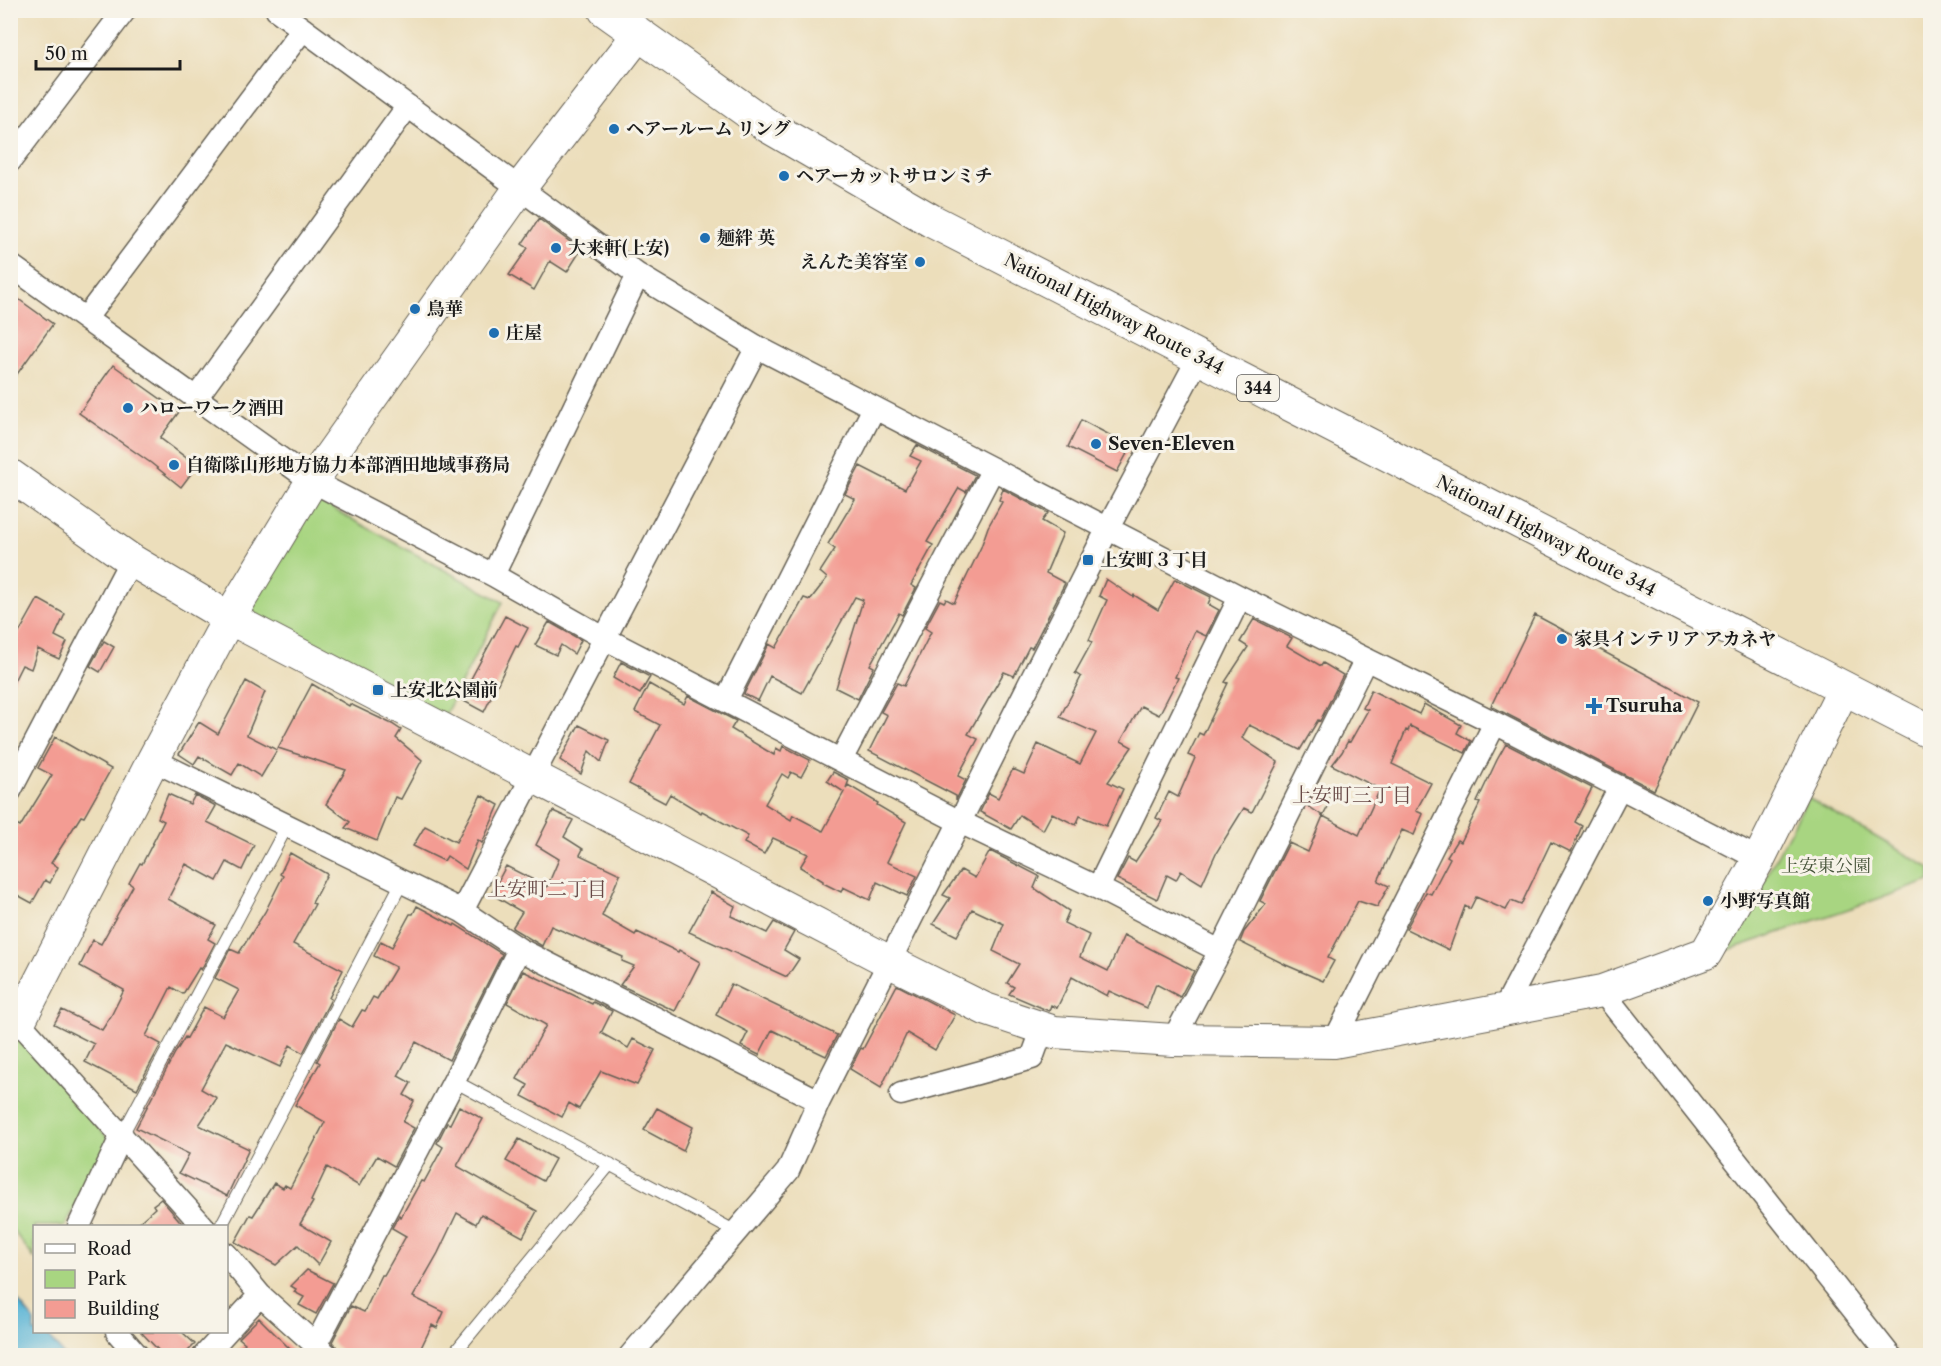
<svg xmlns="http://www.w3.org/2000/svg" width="1941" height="1366" viewBox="0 0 1941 1366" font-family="'Libre Caslon Text','Noto Serif JP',serif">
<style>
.green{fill:#a8d581;stroke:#62784e;stroke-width:1.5}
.water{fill:#57b3d5;stroke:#3a6878;stroke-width:1.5}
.building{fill:#f39c93}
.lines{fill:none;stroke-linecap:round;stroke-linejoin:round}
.lane-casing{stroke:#656054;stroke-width:14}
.street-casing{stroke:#656054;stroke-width:25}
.secondary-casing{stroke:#656054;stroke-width:34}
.highway-casing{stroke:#656054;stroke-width:35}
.lane{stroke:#fff;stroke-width:12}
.street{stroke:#fff;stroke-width:22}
.secondary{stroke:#fff;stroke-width:32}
.highway{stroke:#fff;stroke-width:33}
.poi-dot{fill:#1f6fb2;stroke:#f7f3e8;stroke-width:2}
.labels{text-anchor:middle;stroke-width:6;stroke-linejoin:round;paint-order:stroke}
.shield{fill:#f7f3e8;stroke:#5e5c59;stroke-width:1.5}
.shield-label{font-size:16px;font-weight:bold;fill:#1c1c1c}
.poi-label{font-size:18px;font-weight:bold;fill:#1c1c1c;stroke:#f7f3e8;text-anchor:start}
.street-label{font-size:18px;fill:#1c1c1c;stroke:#f7f3e8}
.park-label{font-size:18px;fill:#46543a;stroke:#f7f3e8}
.neighbourhood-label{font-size:20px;fill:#674946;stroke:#f7f3e8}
</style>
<rect width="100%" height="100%" fill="#f7f3e8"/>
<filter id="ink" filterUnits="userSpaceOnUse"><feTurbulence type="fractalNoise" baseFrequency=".0167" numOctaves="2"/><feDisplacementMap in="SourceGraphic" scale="12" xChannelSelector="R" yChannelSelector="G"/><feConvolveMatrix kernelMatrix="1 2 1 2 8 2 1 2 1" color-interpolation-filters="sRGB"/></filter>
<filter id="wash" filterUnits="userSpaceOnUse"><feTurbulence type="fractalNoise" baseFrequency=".008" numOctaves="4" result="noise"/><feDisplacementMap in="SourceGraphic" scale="24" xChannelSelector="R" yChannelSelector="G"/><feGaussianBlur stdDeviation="1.35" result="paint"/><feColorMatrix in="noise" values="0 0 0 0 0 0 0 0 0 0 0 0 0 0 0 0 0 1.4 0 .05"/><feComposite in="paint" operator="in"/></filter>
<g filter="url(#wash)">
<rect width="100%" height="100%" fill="#ecdebb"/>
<path class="green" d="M315 499 503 602 443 719 248 611Z
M1808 798 1930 868V881L1726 951Z
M10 1028 110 1140 65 1226H34V1258L11 1228Z"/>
<path class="water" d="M10 1292 34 1320V1332H44L64 1355H11Z"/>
<g id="blocks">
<path class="building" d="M539 219 581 250 567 272 550 261 534 290 509 275 528 248 522 244Z
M10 293 53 324 10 384Z
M113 365 179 412 160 438 197 466 181 487 151 463 79 413Z
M1081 420 1131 446 1117 472 1068 447Z
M917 445 975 475 966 492 959 488 927 542 933 545 911 585 916 588 902 615 899 613 870 665 874 667 858 699 836 688 863 600 855 597 802 693 770 676 758 701 744 694 769 644 776 648 804 598 810 600 827 578 820 572 835 549 828 544 855 499 845 494 860 466 905 489 921 461 910 456Z
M1003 489 1048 513 1042 521 1063 533 1046 573 1065 583 1032 648 1029 647 1014 676 1004 672 968 734 978 739 958 776 966 780 956 800V796L869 751 887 715 881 712 897 683 904 686 931 632 925 628 940 600 944 602 946 599 954 603 981 547 988 527 1002 502 999 500Z
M1106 579 1133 597 1134 595 1158 610 1175 579 1211 597 1208 604 1219 610 1206 636 1195 631 1175 677 1178 678 1159 715 1141 706 1121 741 1132 747 1108 782 1123 789 1106 826 1080 816 1076 825 1052 813 1043 830 1020 815 1011 829 980 812 989 793 998 798 1013 769 1024 774 1038 744 1080 764 1096 733 1060 717 1081 677 1075 673 1092 642 1089 640 1107 600 1099 596Z
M38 599 65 614 55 636 67 642 59 659 38 649 31 669 22 665 10 689V637L15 640Z
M1535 615 1698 702 1654 790 1491 706Z
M505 616 528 628 518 647 516 646 484 712 460 699Z
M1254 619 1292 638 1287 646 1321 666 1323 663 1343 675 1320 721 1318 720 1300 750 1249 725 1242 738 1278 762 1252 812 1244 808 1216 853 1202 884 1181 871 1176 880 1167 875 1157 899 1117 879 1128 858 1135 862 1162 821 1156 818 1169 792 1178 797 1195 758 1188 755 1199 733 1203 735 1228 683 1225 682 1248 647 1240 642Z
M549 622 581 640 574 654 561 645 556 655 535 645Z
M104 641 114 647 100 672 90 666Z
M621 662 650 677 640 694 613 678Z
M246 681 265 692 247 735 277 750 261 777 239 763 232 775 199 756 194 764 179 754 199 722 218 734Z
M312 684 349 706 350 704 392 724 401 730 396 738 422 760 401 799 395 797 377 841 345 828 350 822 326 804 346 770 278 748Z
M649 684 684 704 688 696 736 721 731 729 774 755 776 748 781 751 783 746 810 760 801 777 791 772 788 778 782 774 765 804 791 820 793 815 823 831 844 792 827 781 833 772 849 780 846 788 848 785 878 803 877 805 906 822 887 862 917 876 907 896 877 882 870 900 843 887 841 892 823 883V881L800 867 808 854 773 838 764 854 744 843 748 836 702 811 701 813 670 794 665 803 629 784 660 725 635 712Z
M1371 690 1419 714 1424 704 1461 725 1457 733 1471 741 1465 753 1410 726 1408 731 1406 730 1392 764 1431 783 1416 811 1423 814 1414 835 1402 830 1378 881 1389 886 1377 907 1358 901 1328 958 1334 961 1323 981 1286 965 1240 942 1244 932 1266 904 1260 901 1289 843 1308 852 1323 816 1359 835 1380 789 1332 765 1342 752 1348 741 1350 742 1368 710 1363 708Z
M579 725 609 740 601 762 589 751 581 774 560 760Z
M55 737 111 769 84 817 81 816 51 863 58 867 50 883 45 880 32 903 10 891V822L20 827 52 775 38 768Z
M1506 744 1592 788 1575 822 1582 826 1571 852 1551 842 1521 905 1511 901 1506 910 1476 897 1470 909 1465 906 1449 950 1406 929 1426 892 1431 894 1450 858 1447 856 1457 840 1461 842 1480 803 1477 802 1497 760Z
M1316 788 1332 799 1323 816 1308 806Z
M168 794 190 804 195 795 216 806 207 822 254 845 242 870 227 862 217 881 186 864 168 899 216 925 208 939 215 943 201 970 199 968 183 994 171 987 146 1036 161 1044 137 1089 85 1062 94 1044 54 1024 62 1010 102 1030 111 1016 124 990 80 966 93 940 101 944 133 886 129 883 140 863 142 864 164 821 158 818Z
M481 795 499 805 483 841 482 843 478 840 466 869 447 856 444 861 413 846 425 826 456 842Z
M553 811 573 820 564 837 583 849 580 855 620 874 602 916 635 935 637 932 678 952 679 950 700 962 675 1011 620 985 634 966 622 961 623 957 551 926 542 946 512 928 522 912 491 894 506 866 547 887 559 859 536 845Z
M990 851 1039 876 1034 888 1069 911 1064 923 1089 935 1080 957 1108 971 1124 935 1194 971 1180 997 1156 984 1147 1008 1109 991 1107 996 1072 977 1057 1008 1051 1005 1049 1011 1009 994 1014 987 1007 983 1019 964 993 951 1004 924 972 909 957 936 933 924 950 898 943 895 961 870 975 878Z
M290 853 327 874 312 903 315 904 293 944 343 970 329 998 331 999 303 1053 290 1045 280 1067 226 1042 201 1089 217 1098 199 1125 249 1149 227 1196 179 1173 189 1154 136 1128 175 1053 185 1037 187 1038 204 1007 223 1017 239 990 215 978 230 949 239 953 265 912 283 876 280 874Z
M711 892 735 906 731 916 767 933 774 922 794 932 784 950 799 959 787 977 689 932Z
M417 906 454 926 455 924 502 954 449 1060 416 1042 398 1076 411 1083 404 1095 414 1101 403 1122 414 1128 394 1166 377 1156 359 1186 327 1167 311 1201 313 1202 300 1224 331 1242 318 1265 298 1245 276 1265 235 1242 250 1215 253 1216 274 1183 283 1188 285 1185 290 1188 325 1122 295 1105 320 1063 317 1061 339 1019 352 1027 362 1010 365 1011 373 997 377 999 396 967 374 956 381 941 392 947 410 914H413Z
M523 971 592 1004 593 1002 612 1011 601 1033 628 1048 633 1039 655 1050 637 1085 601 1071 579 1109 569 1103 562 1117 522 1096 528 1085 517 1079 546 1025 507 1003Z
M731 984 837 1035 826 1056 772 1030 759 1055 741 1046 748 1032 716 1015Z
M897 985 955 1015 935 1050 907 1033 881 1088 850 1069 861 1048 863 1049Z
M459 1106 483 1119 457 1166 537 1211 523 1237 481 1214 476 1224 457 1213 438 1253 413 1297 444 1312 437 1328 432 1325 417 1356H341V1351L332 1342 351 1306 364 1312 382 1275H384L406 1236 392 1228 399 1215 401 1217 421 1181 424 1182 443 1147 437 1143 447 1123 450 1124Z
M657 1108 693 1127 683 1151 644 1130Z
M519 1139 555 1159 543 1181 506 1161Z
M161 1199 185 1227H134L155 1208 153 1205Z
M307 1270 333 1283 316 1314 299 1305 304 1297 294 1292 296 1289 291 1286Z
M259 1318 297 1356H232L245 1343 239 1338Z
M141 1332H182L195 1344 183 1356H164Z"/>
</g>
</g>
<g filter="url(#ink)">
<use href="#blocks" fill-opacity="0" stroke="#656054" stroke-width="1.5"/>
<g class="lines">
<defs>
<path id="lane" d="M454 1081 736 1232
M122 1135 287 826
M221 1226 402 882
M452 1356 610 1164"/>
<path id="street" d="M277 10 638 275 757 347 1240 597 1495 723 1759 859
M10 161 125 10
M10 265 312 481 493 575 604 638 960 822 1098 888 1220 951
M86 318 303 29
M196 398 408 106
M493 575 638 275
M726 700 874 408
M153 760 462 911 519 949 819 1101
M841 760 993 469
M10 791 131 560
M1098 888 1240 597
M462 911 757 347
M1602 991 1890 1356
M1504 1009 1620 787
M10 1015 19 1022 203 1226
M1173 1040 1220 951 1366 659
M1334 1042 1495 723
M901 1094 1032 1058 1043 1028
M79 1226 122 1135
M226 1254 260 1295 328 1356
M117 1332 138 1356
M316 1344 454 1081 519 949
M204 1356 260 1295
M630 1356 788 1171 819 1101 1108 528 1199 357"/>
<path id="secondary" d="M10 475 131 560 229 618 890 962 985 1009 1054 1032 1173 1040 1334 1042 1602 991 1706 953 1759 859 1844 688
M19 1022 153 760 229 618 312 481 520 188 638 35"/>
<path id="highway" d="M605 10 768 126 932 221 1930 732"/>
</defs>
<use href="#lane" class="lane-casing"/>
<use href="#street" class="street-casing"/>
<use href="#secondary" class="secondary-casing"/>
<use href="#highway" class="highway-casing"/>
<use href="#lane" class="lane"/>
<use href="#street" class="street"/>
<use href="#secondary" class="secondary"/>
<use href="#highway" class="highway"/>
</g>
</g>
<g class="poi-dot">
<circle cx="614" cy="129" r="6"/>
<circle cx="784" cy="176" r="6"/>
<circle cx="705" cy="238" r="6"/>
<circle cx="556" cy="248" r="6"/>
<circle cx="920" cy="262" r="6"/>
<circle cx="415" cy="309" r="6"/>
<circle cx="494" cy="333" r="6"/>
<circle cx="128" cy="408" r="6"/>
<circle cx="1096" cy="444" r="6"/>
<circle cx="174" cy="465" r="6"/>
<rect x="1082" y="554" width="12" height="12" rx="3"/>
<circle cx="1562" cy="639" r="6"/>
<rect x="372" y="684" width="12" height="12" rx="3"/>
<path d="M1591 697h6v6h6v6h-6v6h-6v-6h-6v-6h6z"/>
<circle cx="1708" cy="901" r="6"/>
</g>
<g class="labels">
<rect class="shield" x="1237" y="375" width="42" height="26" rx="4.5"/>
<g class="shield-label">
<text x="1258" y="394">344</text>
</g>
<g class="poi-label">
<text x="626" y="135">ヘアールーム リング</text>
<text x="796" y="182">ヘアーカットサロンミチ</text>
<text x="717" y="244">麺絆 英</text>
<text x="568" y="254">大来軒(上安)</text>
<text x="908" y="268" text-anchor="end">えんた美容室</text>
<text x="427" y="315">鳥華</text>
<text x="506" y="339">庄屋</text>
<text x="140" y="414">ハローワーク酒田</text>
<text x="1108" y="450">Seven-Eleven</text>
<text x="186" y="471">自衛隊山形地方協力本部酒田地域事務局</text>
<text x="1100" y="566">上安町３丁目</text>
<text x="1574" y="645">家具インテリア アカネヤ</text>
<text x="390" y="696">上安北公園前</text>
<text x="1606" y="712">Tsuruha</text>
<text x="1720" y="907">小野写真館</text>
</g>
<g class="street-label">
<text transform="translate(1114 314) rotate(27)" y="6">National Highway Route 344</text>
<text transform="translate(1546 536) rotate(27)" y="6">National Highway Route 344</text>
</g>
<g class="park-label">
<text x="1826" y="872">上安東公園</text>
</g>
<g class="neighbourhood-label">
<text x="1352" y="802">上安町三丁目</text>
<text x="547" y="896">上安町二丁目</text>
</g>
</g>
<rect width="1941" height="1366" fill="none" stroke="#f7f3e8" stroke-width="36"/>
<rect x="33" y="1225" width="195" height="108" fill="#f7f3e8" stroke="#9f9d96" stroke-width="1.5"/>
<rect x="45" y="1244" width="30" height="9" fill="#ffffff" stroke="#9f9d96" stroke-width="1.5"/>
<text x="87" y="1255" font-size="18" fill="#1c1c1c">Road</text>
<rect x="45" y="1270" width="30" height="18" fill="#a8d581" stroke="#9f9d96" stroke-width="1.5"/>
<text x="87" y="1285" font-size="18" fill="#1c1c1c">Park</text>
<rect x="45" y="1300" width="30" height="18" fill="#f39c93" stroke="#9f9d96" stroke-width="1.5"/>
<text x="87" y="1315" font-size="18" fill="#1c1c1c">Building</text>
<path d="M36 60v9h144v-9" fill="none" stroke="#1c1c1c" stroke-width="3"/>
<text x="45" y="60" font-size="18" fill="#1c1c1c" stroke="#f7f3e8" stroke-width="4.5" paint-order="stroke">50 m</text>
</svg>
